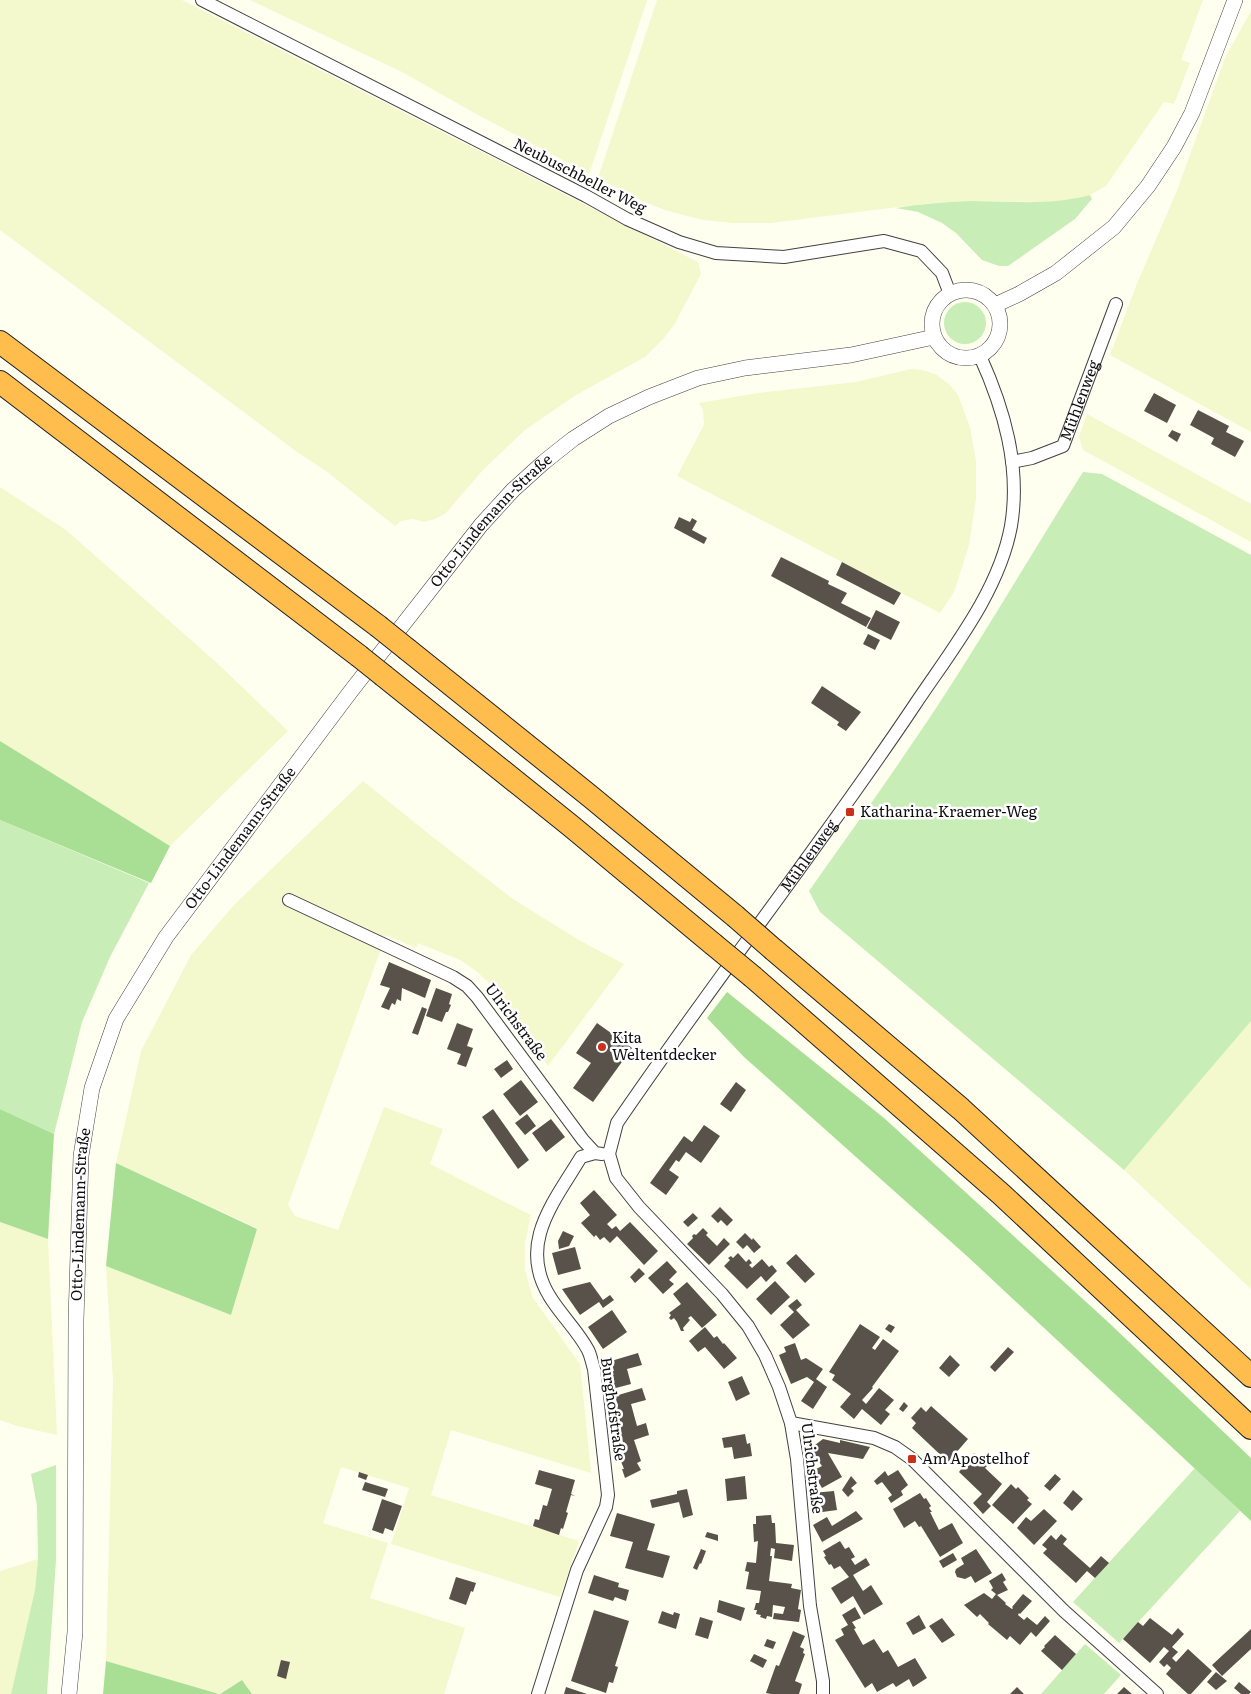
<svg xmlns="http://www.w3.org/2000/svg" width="1251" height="1694" viewBox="0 0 1251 1694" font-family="Literata,serif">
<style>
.farmland{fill:#f4f8cd}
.green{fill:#c9edb6}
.forest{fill:#a9df94}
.building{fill:#58524a}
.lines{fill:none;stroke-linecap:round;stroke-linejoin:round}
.minor-casing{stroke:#414141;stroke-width:14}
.tertiary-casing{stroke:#414141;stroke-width:16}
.motorway-casing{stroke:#1f1f1f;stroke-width:24}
.minor{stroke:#fff;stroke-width:12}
.tertiary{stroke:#fff;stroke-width:15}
.motorway{stroke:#ffbd4e;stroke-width:22}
.motorway-bridge-casing{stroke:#1f1f1f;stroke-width:24;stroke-linecap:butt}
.motorway-bridge{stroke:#ffbd4e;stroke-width:22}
.poi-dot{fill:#ca301b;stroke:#fff;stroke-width:2}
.labels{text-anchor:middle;stroke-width:5;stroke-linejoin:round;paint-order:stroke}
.street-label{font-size:15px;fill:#0e0e0e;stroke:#fff}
.poi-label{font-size:15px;fill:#0e0e0e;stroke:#fff;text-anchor:start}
</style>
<rect width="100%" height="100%" fill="#fffff0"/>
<path class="farmland" d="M0 0H182L698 262 701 274 674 325 664 338 645 357 576 395 525 430 483 470 445 514 435 519 424 522 413 519 401 521 395 526 326 471 297 452 0 230Z
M250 0H647L589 174 478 115 402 72Z
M657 0H1203L1181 60 1190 63 1174 104 1164 102 1106 186 1090 195 1072 200 1053 202 967 201 922 204 771 223H733L703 220 668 211 644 202 598 178Z
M1251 11V432L1110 355 1136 286 1178 188 1225 58Z
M911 369 923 370 937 375 950 385 958 395 970 427 976 461V499L969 545 954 592 940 613 677 476 704 425 703 410 699 403 758 393 856 382Z
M1087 414 1251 504V542L1083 450 1079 437Z
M0 487 66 530 216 662 288 731 170 846 0 741Z
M363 781 434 838 513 899 579 940 624 964 548 1066 487 981 475 970 460 960 418 943 416 948 386 935 288 1205 295 1216 338 1230 384 1107 443 1129 430 1164 531 1215 525 1243V1270L533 1298 580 1364 591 1473 451 1430 431 1495 579 1541 560 1597 391 1544 409 1488 341 1467 323 1523 388 1543 370 1598 465 1628 444 1694H252L242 1680 219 1694 106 1661 113 1381 106 1266 231 1315 257 1228 116 1163 141 1051 191 955 234 905Z
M1251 1021V1289L1124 1170Z
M0 1222 48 1239 57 1435 17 1426 0 1420Z
M38 1559 35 1590 11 1694H0V1571Z"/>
<path class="green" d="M1090 195 1092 199 1075 219 1008 266H999L982 260 956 233 942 223 918 212 896 208C920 204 944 202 969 201 1010 201 1050 206 1090 195Z
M944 323a21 21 0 1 1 42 0a21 21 0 1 1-42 0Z
M1083 472 1102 474 1251 555V1021L1124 1170 820 912 809 891C857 823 906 755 951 685 996 615 1038 543 1083 472Z
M0 820 149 883 110 957 82 1022 54 1134 0 1109Z
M56 1465V1560L47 1694H11L35 1590 38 1559 37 1506 31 1474Z
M1195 1468 1240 1511 1119 1643 1073 1602Z
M1085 1644 1121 1675 1104 1694H1041Z"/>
<path class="forest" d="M0 741 170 846 151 883 0 820Z
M727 992 884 1118 1107 1321 1251 1458V1521L968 1257 744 1057 707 1018Z
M0 1109 54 1134 48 1239 0 1222Z
M116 1163 257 1229 231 1315 106 1266Z
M106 1661 219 1694H103Z
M242 1680 252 1694H219H220Z"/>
<path class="building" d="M1154 393 1176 405 1167 423 1144 411Z
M1198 410 1229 426 1226 432 1244 441 1235 457 1211 444 1214 438 1190 425Z
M1172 430 1181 434 1177 442 1168 436Z
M679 517 690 522 692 518 697 521 692 530 707 538 704 544 674 528Z
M781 557 829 581 828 584 847 593 841 603 871 618 866 627 771 576Z
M842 562 901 593 894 605 836 575Z
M876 610 900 622 891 640 867 628Z
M868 634 880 640 875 650 863 644Z
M822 686 861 712 846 731 837 725 839 722 811 703Z
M389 962 431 980 425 998 402 988 401 1001 397 999 395 1005 392 1003 389 1010 381 1007 390 988 380 985Z
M436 988 452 994 449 1004 451 1005 448 1012H446L442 1022 426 1016Z
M422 1007 427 1009 418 1035 412 1033Z
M457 1023 473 1029 467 1046 473 1048 466 1067 457 1064 461 1054 447 1049Z
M597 1023 618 1038 622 1033 629 1038 625 1043 632 1048 593 1102 573 1088 591 1063 576 1053Z
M507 1060 513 1069 501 1078 494 1069Z
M521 1080 538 1102 520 1116 503 1094Z
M736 1082 746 1090 731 1112 720 1104Z
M493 1109 529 1160 518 1169 482 1117Z
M527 1114 536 1126 525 1135 515 1123Z
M551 1119 565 1137 546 1152 532 1133Z
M704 1125 720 1136 701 1163 686 1152 679 1162 676 1160 669 1170 679 1177 666 1195 650 1183 684 1136 692 1142Z
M594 1190 617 1215 607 1224 612 1229 616 1226 620 1231 630 1222 658 1251 644 1265 617 1236 610 1243 604 1237 600 1240 596 1235 594 1237 581 1223 590 1215 580 1203Z
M720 1207 733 1220 727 1226 721 1220 718 1223 711 1216Z
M693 1213 698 1218 688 1227 683 1222Z
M703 1228 708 1233 706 1235 717 1246 724 1238 730 1244 709 1265 687 1244 693 1238 692 1236 694 1234 696 1235Z
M563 1231 574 1236 569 1246 559 1249 558 1241Z
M745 1233 752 1240 753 1238 761 1247 754 1253 747 1245 743 1249 736 1242Z
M575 1247 581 1269 558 1275 552 1253Z
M738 1253 746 1262 749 1259 752 1263 749 1265 752 1268 762 1259 769 1267 772 1265 777 1271 766 1282 761 1276 747 1289 724 1266 730 1260 728 1258 731 1256 733 1258Z
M796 1254 815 1274 805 1283 786 1263Z
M667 1261 677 1272 669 1280 674 1284 663 1294 648 1278Z
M639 1268 645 1274 635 1283 630 1277Z
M775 1281 790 1297 771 1315 756 1299Z
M590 1282 603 1300 610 1295 614 1300 603 1308 599 1302 580 1315 562 1289Z
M687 1282 717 1315 702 1328 691 1316 688 1318 690 1320 683 1328 684 1331H681L677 1322 674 1318 671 1320 669 1318 671 1315 669 1313 681 1304 673 1294Z
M797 1299 802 1305 796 1310 810 1325 793 1339 780 1325 794 1312 788 1306Z
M612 1310 627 1332 603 1349 588 1327Z
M860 1324 880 1337 872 1348 875 1350 883 1339 899 1351 872 1387 873 1388 862 1400 866 1404 879 1388 894 1400 885 1410 890 1414 881 1425 862 1409 854 1419 840 1407 851 1394 832 1380 835 1375 829 1372Z
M889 1324 895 1327 891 1333 885 1329Z
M705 1327 714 1338 717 1336 723 1344 724 1343 737 1358 724 1369 705 1347 698 1352 689 1341Z
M795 1343 801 1360 806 1358 823 1369 816 1379 827 1387 813 1409 801 1401 814 1382 807 1377 791 1384 779 1355 786 1352 784 1347Z
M1008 1347 1014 1352 995 1372 990 1367Z
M638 1353 642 1365 627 1369 631 1384 612 1389 607 1373 614 1371 611 1361Z
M950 1355 960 1365 949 1377 939 1368Z
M742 1376 750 1394 736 1401 728 1382Z
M642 1388 646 1400 631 1404 637 1426 646 1423 649 1435 634 1440 641 1461 637 1463 641 1470 625 1478 622 1469H624L614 1444 623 1442 611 1408 618 1406 615 1396Z
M904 1402 908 1406 903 1412 899 1409Z
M931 1406 968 1439 948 1462 912 1428 916 1423 911 1418 921 1407 926 1412Z
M745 1434 747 1444 750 1443 752 1456 734 1459 732 1447 724 1448 722 1438Z
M823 1439 840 1443V1440L870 1447 863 1459 828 1453 842 1477 822 1488 812 1471 822 1466 812 1452 815 1445Z
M974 1453 987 1466 985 1468 1002 1484 987 1502 991 1506 983 1514 973 1503 982 1494 959 1472Z
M539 1470 575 1480 571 1494 575 1496 571 1495 566 1512 568 1513 563 1529 561 1528 559 1535 533 1526 535 1519 539 1520 543 1505 547 1506 552 1489 535 1484Z
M898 1470 908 1485 901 1491 903 1495 891 1503 888 1498 892 1495 882 1482 877 1485 874 1481 885 1471 888 1476Z
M359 1472 368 1475 366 1480 358 1477Z
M1055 1474 1061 1479 1050 1491 1044 1486Z
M745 1476 747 1499 727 1501 725 1479Z
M851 1476 857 1483 851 1488 854 1491 848 1497 842 1490Z
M365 1482 388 1489 385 1497 362 1490Z
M1011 1484 1016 1489 1018 1487 1029 1498 1027 1500 1032 1504 1013 1524 992 1505Z
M687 1489 693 1515 683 1518 679 1502 652 1508 650 1500 677 1494V1491Z
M1073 1490 1083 1499 1072 1511 1063 1503Z
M834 1491 837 1510 815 1513 812 1493Z
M920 1493 924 1499 926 1498 931 1506 929 1508 932 1512H930L939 1530 952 1523 963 1543 940 1557 921 1526 919 1527 915 1521 904 1528 893 1509Z
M382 1499 402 1506 393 1531 385 1528 383 1534 372 1530Z
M1044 1509 1057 1521 1034 1545 1017 1528 1026 1517 1031 1521Z
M856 1511 863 1519 822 1542 813 1525 827 1517 832 1526Z
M617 1513 655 1524 647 1550 670 1556 663 1578 625 1568 633 1542 610 1536Z
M771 1515 772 1523H775L776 1543 794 1545 792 1561 774 1558 775 1549 771 1548 770 1556H772L769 1581 792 1584 791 1588 801 1590 798 1609 801 1610 799 1622 773 1619 774 1613 783 1614 785 1607 773 1605 772 1617 767 1616 766 1619 760 1617 761 1615 756 1614 757 1610H754L756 1603H759L761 1591 746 1589 749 1572 745 1571 747 1562 756 1563 758 1541 754 1542 753 1524H756V1516Z
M707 1532 718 1535V1541L705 1537Z
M1061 1534 1067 1539 1063 1544 1090 1568 1101 1556 1109 1563 1095 1578 1087 1571 1076 1583 1043 1553 1047 1549 1042 1545 1051 1535 1056 1540Z
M840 1541 845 1549 849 1547 855 1557 851 1559 855 1565 866 1558 870 1565 853 1575 863 1591 871 1585 883 1604 864 1615 853 1596 841 1604 831 1588 849 1577 840 1566 834 1569 831 1564 829 1565 824 1557 826 1556 823 1551Z
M701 1549 706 1551 701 1564 700 1563 697 1570 693 1568Z
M976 1549 992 1573 975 1583 971 1576 965 1579 957 1577 955 1572 956 1569 964 1564 961 1558Z
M953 1553 957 1560 943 1568 939 1561Z
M1002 1573 1006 1580 1003 1582 1008 1590 997 1595 1006 1603 1005 1604 1012 1609 1013 1608 1012 1607 1023 1594 1032 1601 1020 1614 1019 1613 1018 1615 1024 1620 1027 1617 1037 1625 1045 1616 1050 1621 1036 1637 1031 1632 1020 1645 1010 1636 1007 1640 988 1624 989 1623 980 1614 977 1617 964 1605 984 1593 992 1599 996 1594 991 1590 993 1588 989 1581Z
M594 1575 619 1583 618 1587 629 1590 626 1601 615 1597 613 1601 588 1593Z
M456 1577 476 1583 473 1592 471 1591 466 1605 449 1599Z
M719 1600 745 1608 741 1621 717 1612Z
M855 1607 861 1618 852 1622 856 1628 854 1629 863 1645 874 1639 883 1653 888 1650 898 1667 915 1658 927 1678 913 1687 909 1679 896 1687 893 1683 877 1692 872 1683 865 1688 835 1640 844 1635 841 1629 848 1625 842 1615Z
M594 1610 629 1621 615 1666 618 1667 613 1683 609 1682 606 1693 571 1681Z
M662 1611 673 1615 674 1612 680 1614 676 1629 658 1623Z
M919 1615 926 1628 913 1635 906 1623Z
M700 1617 713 1621 708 1639 695 1635Z
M942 1618 955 1635 942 1643 929 1626Z
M1150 1618 1172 1635 1178 1628 1184 1634 1172 1647 1178 1652 1172 1658 1176 1662 1188 1649 1212 1671 1191 1694H1188L1166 1674 1171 1668 1167 1664 1164 1667 1159 1662 1169 1651 1164 1647 1150 1663 1123 1639 1138 1622 1143 1626Z
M1251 1629V1649L1222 1676 1212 1665Z
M793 1631 805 1636 800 1647 804 1649 803 1653 805 1654 795 1681 802 1684 799 1694H771L766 1693 776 1665 779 1666Z
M1055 1635 1076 1654 1062 1670 1041 1651 1045 1647 1044 1646Z
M767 1639 776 1642 773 1649 764 1646Z
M754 1654 767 1660 763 1668 750 1661Z
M281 1660 290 1662 286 1679 277 1676Z
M1216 1672 1227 1681 1216 1690 1207 1682Z
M1239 1682 1251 1692 1249 1694H1241L1234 1688Z
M566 1687 587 1694H564Z
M1017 1687 1024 1694H1010Z
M1124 1687 1132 1694H1117Z"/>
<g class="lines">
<defs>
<g id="minor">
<path d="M202 0 586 196 627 219 679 242 716 253 784 257 884 241 921 251 942 273 950 294"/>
<path id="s1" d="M1012 462 1032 458 1063 446 1116 304"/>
<path d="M289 900 453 977 467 986 477 997 583 1140 595 1153 602 1154"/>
<path d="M791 1423 874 1438 895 1447 912 1459 1064 1611 1157 1694"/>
<path d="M538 1694 577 1570 606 1507 608 1495 594 1369C592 1363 591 1356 588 1350 578 1331 561 1315 550 1297 517 1244 554 1202 581 1157L595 1153"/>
<path id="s2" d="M823 1694V1681L810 1606 797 1459 791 1423 779 1387 765 1355 748 1326 722 1294 639 1207 616 1178 609 1154 617 1123C713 982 819 848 914 706 950 652 999 592 1011 526 1021 467 1004 409 980 356"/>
</g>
<g id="tertiary">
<circle cx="966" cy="324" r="34"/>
<path d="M995 305 1019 294 1056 273 1114 227 1148 186 1174 147 1192 113 1235 0"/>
<path id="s3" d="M69 1694 75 1632 76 1320 81 1156 92 1088 116 1019 166 937 351 691 481 525 513 490 544 462 573 439 609 416 649 397 698 378 745 368 851 355 934 337"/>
</g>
<path id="motorway" d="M0 342 378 626
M0 382 359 656
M408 650 591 797 735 916
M384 676 571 826 713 944
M774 950 961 1109 1251 1376
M753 977 1001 1194 1251 1428"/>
</defs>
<use href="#minor" class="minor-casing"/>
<use href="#tertiary" class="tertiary-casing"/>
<use href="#motorway" class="motorway-casing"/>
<use href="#minor" class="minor"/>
<use href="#tertiary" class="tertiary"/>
<use href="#motorway" class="motorway"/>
<defs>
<path id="motorway-bridge" d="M378 626 408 650
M359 656 384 676
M735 916 774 950
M713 944 753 977"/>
</defs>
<use href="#motorway-bridge" class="motorway-bridge-casing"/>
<use href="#motorway-bridge" class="motorway-bridge"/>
</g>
<g class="poi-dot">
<rect x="845" y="807" width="10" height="10" rx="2.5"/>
<circle cx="602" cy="1047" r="5"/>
<rect x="907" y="1454" width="10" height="10" rx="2.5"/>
</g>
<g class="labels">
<g class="street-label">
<text transform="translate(580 176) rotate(27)" y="5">Neubuschbeller Weg</text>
<text dy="5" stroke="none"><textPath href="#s1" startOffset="102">Mühlenweg</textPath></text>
<text dy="5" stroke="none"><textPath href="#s3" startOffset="1305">Otto-Lindemann-Straße</textPath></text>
<text dy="5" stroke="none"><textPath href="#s3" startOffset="900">Otto-Lindemann-Straße</textPath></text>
<text dy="5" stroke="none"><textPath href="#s2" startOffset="964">Mühlenweg</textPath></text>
<text transform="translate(516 1022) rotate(53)" y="5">Ulrichstraße</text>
<text dy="5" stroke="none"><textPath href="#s3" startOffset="480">Otto-Lindemann-Straße</textPath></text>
<text transform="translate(613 1409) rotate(82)" y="5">Burghofstraße</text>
<text transform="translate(812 1468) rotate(83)" y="5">Ulrichstraße</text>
</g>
<g class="poi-label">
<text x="860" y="817">Katharina-Kraemer-Weg</text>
<text x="612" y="1043">Kita<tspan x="612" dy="17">Weltentdecker</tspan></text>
<text x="922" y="1464">Am Apostelhof</text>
</g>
</g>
</svg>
